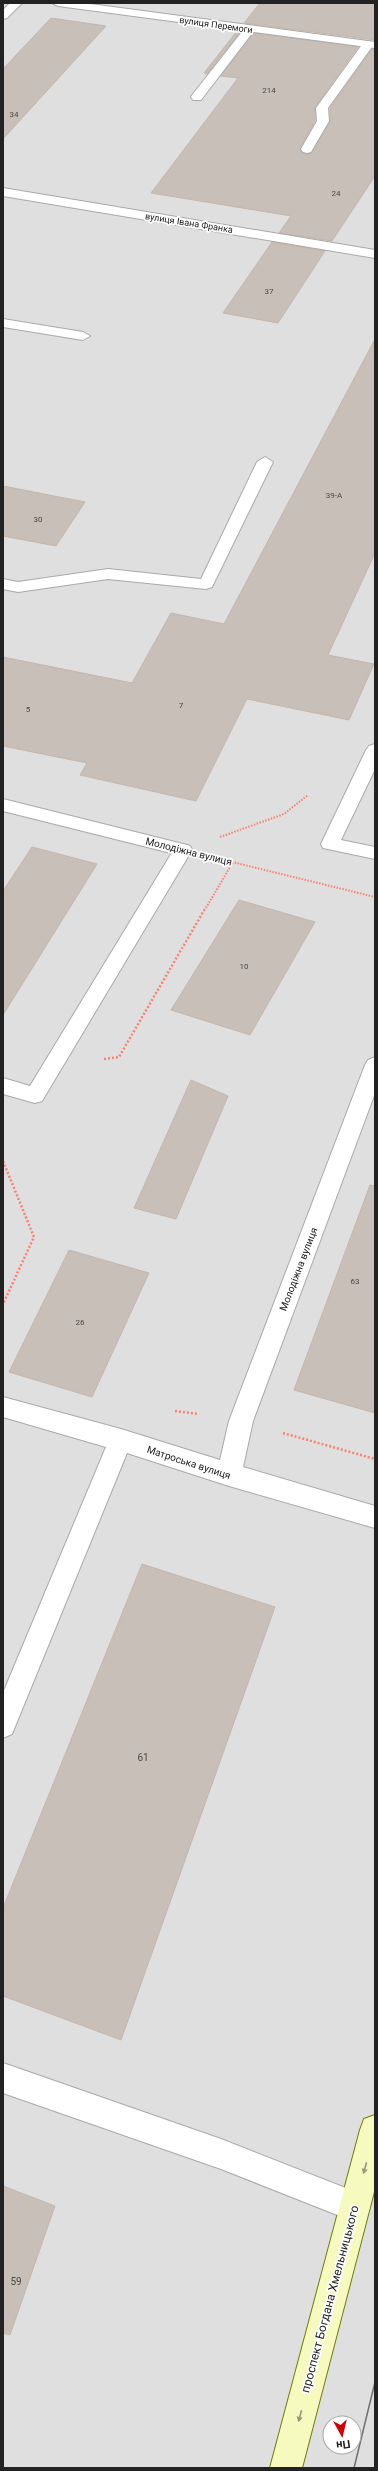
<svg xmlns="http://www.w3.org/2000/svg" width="378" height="2471" viewBox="0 0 378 2471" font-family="Roboto,sans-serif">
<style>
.residential{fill:#e0dfdf;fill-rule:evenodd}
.building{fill:#c7bfb8;stroke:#c4b6ab}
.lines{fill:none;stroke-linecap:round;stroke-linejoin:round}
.service-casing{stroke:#a9a9a9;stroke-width:2}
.minor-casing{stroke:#a9a9a9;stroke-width:2}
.tertiary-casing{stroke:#a9a9a9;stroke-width:2}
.secondary-casing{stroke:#707d05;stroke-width:2}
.path-far1{stroke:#fa8072;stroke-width:2;stroke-dasharray:1.5 1.5;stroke-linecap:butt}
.path{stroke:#fa8072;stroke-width:2.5;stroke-dasharray:2 2;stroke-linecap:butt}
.service{fill:#fff;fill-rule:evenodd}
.minor{fill:#fff;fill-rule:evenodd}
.tertiary{fill:#fff;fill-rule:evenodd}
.secondary{fill:#f7fabf;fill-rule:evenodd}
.tram{stroke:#707070;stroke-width:1.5}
.oneway{fill:#979978}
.labels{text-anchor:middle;stroke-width:3.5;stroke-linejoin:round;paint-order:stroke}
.number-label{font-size:8px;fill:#4b4948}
.far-street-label{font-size:9px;fill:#222;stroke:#fff}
.street-label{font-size:10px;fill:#222;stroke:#fff}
.near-number-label{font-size:10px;fill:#4b4948}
.near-street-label{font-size:12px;fill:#222;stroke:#fff}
</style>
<rect width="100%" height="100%" fill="#f2efe9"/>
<path class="residential" d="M3 3H375V2468H3ZM330 2423H354V2447H330Z"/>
<path class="building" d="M260 3H375V40L244 23Z
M51 18 106 26 3 139V69Z
M237 31 240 32 207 74 204 73Z
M254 33 358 47 315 107V121L300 148 302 153 307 154 312 153 330 122V108L372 49H375V176L332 241 279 233 291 216 151 193 238 78 221 76Z
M272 242 325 251 278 323 223 313Z
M375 339V553L328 655 374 664 349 720 247 699 196 801 80 775 87 763 3 746V657L132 683 171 613 224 624Z
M3 486 85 502 56 546 3 536Z
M32 847 97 864 3 1015V891Z
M239 900 315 922 250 1035 171 1010Z
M191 1080 228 1096 176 1219 134 1208Z
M370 1185 375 1186V1413L294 1390Z
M69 1250 149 1273 92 1397 9 1372Z
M142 1564 275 1607 121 2040 3 1996V1908Z
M3 2186 55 2206 10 2335 3 2333Z"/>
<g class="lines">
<defs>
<path id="service" d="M249 27 253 28V32L201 100H193L191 97 193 94 245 28Z
M368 41 374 44 328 108 329 121 311 152 307 153 303 152 301 149 317 121 316 108 364 42Z
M3 319 83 332 90 336 83 340 3 327Z
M265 457 273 462 212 587 206 589 108 579 18 592 3 589V579L18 582 108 569 201 579 257 462Z
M375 744V769L341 840 375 847V859L323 848 321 844 366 750 369 746Z
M183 844 190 846 192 850 42 1101 35 1103 3 1094V1078L30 1086 176 846Z
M3 2063 221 2139 366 2196 370 2207 366 2218 355 2222 221 2169 3 2093Z"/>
<path id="minor" d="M10 3H22L7 18 3 19V10Z
M3 188 375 250V258L3 196Z
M3 799 183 844 190 846 192 850 190 854 183 856 3 811Z
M375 1057V1093L253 1421 243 1467 375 1506V1528L229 1486 127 1453 12 1734 3 1738V1693L106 1447 3 1417V1397L121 1429 220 1460 229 1421 365 1065 368 1060Z"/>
<path id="tertiary" d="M52 3H83L375 42V48L58 6Z"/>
<path id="secondary" d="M375 2115V2188L302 2468H270L360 2130 364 2119Z"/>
</defs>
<use href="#service" class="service-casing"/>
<use href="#minor" class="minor-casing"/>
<use href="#tertiary" class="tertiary-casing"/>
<use href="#secondary" class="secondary-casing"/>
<path class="path-far1" d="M220 837 284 814 308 795
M220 859 375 897
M206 908 233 862"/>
<path class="path" d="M104 1059 119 1057 206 907
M3 1161 34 1237 3 1304
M175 1411 198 1414
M283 1433 375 1459"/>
<use href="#service" class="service"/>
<use href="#minor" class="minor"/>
<use href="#tertiary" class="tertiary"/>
<use href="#secondary" class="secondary"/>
<path class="tram" d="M354 2468 375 2382"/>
</g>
<defs><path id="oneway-solid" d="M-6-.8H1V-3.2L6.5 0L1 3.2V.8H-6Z"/></defs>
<g class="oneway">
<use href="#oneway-solid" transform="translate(365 2168) rotate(105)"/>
<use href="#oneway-solid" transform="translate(300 2416) rotate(105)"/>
</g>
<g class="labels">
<g class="number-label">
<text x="269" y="93">214</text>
<text x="14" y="117">34</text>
<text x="336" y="196">24</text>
<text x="269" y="294">37</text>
<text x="334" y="498">39-А</text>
<text x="38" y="522">30</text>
<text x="181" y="708">7</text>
<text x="28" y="712">5</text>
<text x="244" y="969">10</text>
<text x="355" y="1284">63</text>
<text x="80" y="1325">26</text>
</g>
<g class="far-street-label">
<text transform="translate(216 25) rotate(8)" y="3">вулиця Перемоги</text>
<text transform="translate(189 223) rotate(9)" y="3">вулиця Івана Франка</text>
</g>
<g class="street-label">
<text transform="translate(189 851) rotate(14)" y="4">Молодіжна вулиця</text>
<text transform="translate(298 1269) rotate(-69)" y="4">Молодіжна вулиця</text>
<text transform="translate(189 1462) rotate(18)" y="4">Матроська вулиця</text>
</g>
<g class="near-number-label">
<text x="143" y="1761">61</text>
<text x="16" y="2285">59</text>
</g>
<g class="near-street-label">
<text transform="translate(330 2299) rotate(-75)" y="4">проспект Богдана Хмельницького</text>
</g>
</g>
<rect width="378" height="2471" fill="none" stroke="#222222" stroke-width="8"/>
<g transform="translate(342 2435) rotate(172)"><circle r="19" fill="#ffffff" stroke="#a7a7a7"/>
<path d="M0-3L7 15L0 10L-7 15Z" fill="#d40000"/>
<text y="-6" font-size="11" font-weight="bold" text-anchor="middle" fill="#222222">Пн</text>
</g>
</svg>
